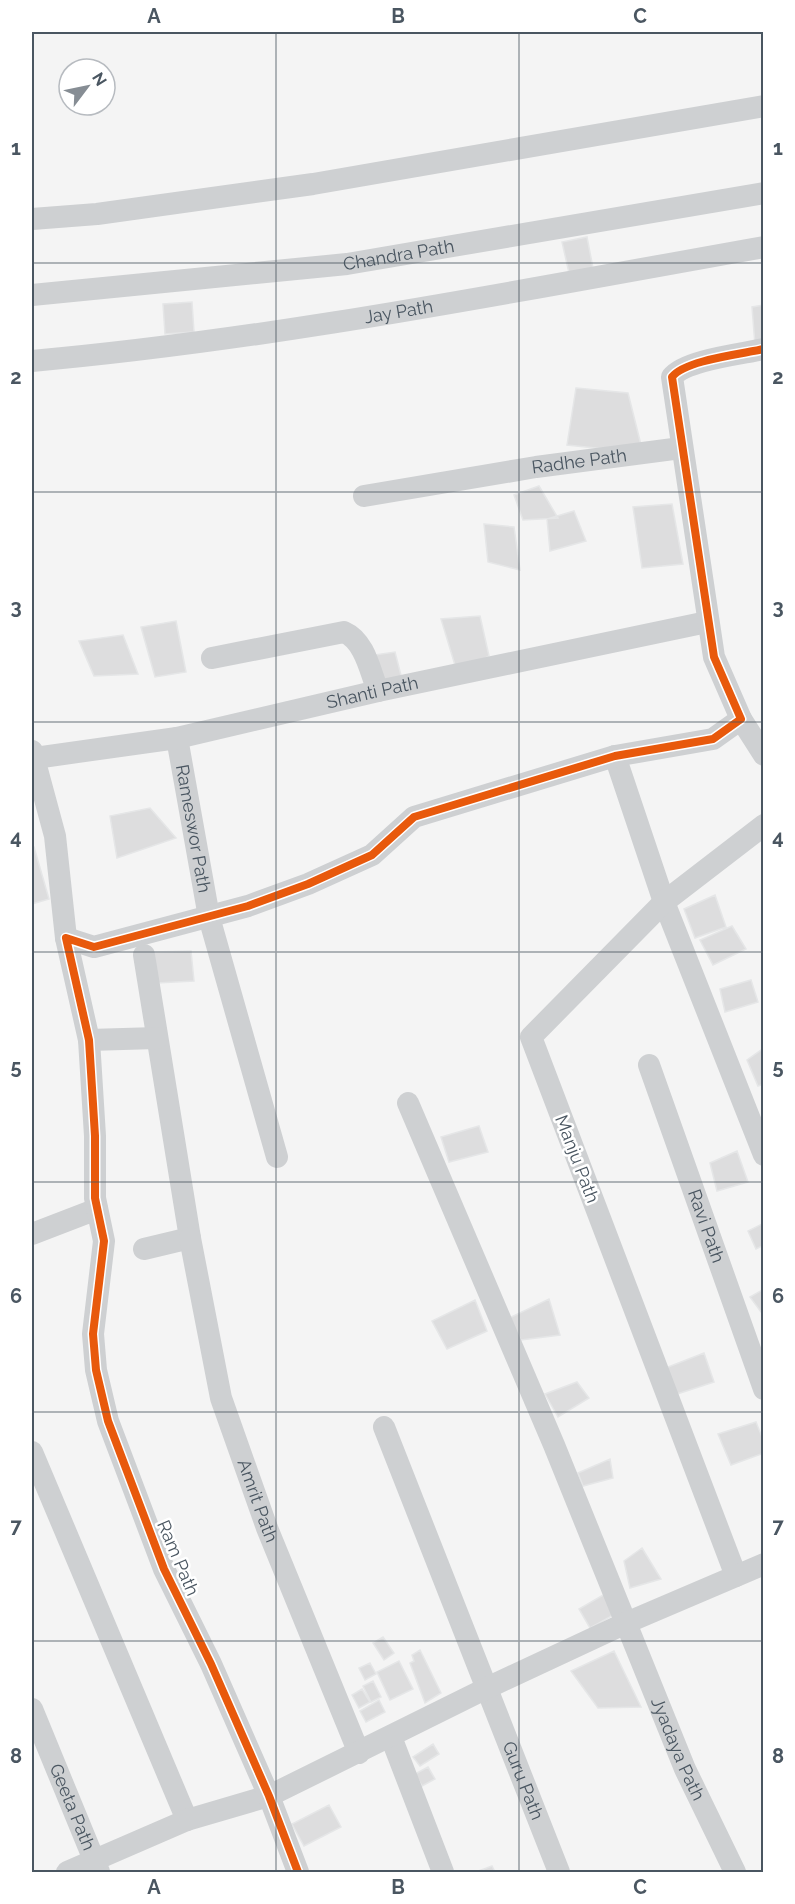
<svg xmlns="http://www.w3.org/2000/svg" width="795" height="1904" viewBox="0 0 795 1904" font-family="Raleway,sans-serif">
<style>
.building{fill:#ddddde;stroke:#e5e6e7;stroke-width:1.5}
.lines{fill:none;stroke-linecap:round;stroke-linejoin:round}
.street{stroke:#ced0d2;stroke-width:22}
.cycleway-casing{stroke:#fff;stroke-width:11}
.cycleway{stroke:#e8590c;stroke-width:8}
.grid{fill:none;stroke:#4a5661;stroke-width:1.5;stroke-opacity:0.55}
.labels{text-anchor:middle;stroke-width:5;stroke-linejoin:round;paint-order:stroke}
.street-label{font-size:18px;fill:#4a5661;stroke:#fff}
.neatline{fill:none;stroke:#4a5661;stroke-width:2}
.grid-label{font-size:20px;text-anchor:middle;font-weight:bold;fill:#4a5661}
</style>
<rect width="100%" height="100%" fill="#f4f4f4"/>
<path class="building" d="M587 237 593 268 569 273 562 242Z
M192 302 194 332 165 334 163 304Z
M764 305V344L755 345 752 307Z
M576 388 628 393 643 453 567 445Z
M539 486 558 518 523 520 514 495Z
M672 504 683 564 642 568 633 507Z
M574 511 586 541 550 551 547 519Z
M484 524 514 527 520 570 488 562Z
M480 616 489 656 458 675 441 619Z
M176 621 186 672 155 677 141 627Z
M123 635 138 674 94 676 79 641Z
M395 652 403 683 378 686 367 656Z
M150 808 176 838 117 858 110 816Z
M34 847 49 899 32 904V848Z
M715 895 726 927 695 938 684 909Z
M732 926 746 949 713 965 700 940Z
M191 951 194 981 157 983 154 952Z
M751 980 758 1002 725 1012 720 989Z
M764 1048V1084L758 1086 747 1060Z
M479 1126 488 1152 449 1162 441 1137Z
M737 1151 748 1182 717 1191 710 1163Z
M764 1223V1245L756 1249 748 1231Z
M764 1289V1316L750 1297Z
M549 1299 560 1335 521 1340 509 1318Z
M475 1300 487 1331 447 1349 432 1321Z
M704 1353 714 1382 668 1397 658 1371Z
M577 1382 589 1398 558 1417 545 1394Z
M756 1422 764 1442V1453L731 1465 718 1434Z
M610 1459 613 1478 583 1486 578 1473Z
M642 1548 661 1579 630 1588 624 1561Z
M610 1591 619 1612 590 1628 579 1609Z
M383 1637 394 1653 384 1660 373 1643Z
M420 1650 441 1693 425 1703 410 1663 414 1661 412 1655Z
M614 1651 641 1707 598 1708 571 1671Z
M399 1661 413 1689 390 1700 377 1672Z
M370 1663 376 1674 365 1680 359 1668Z
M373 1681 381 1697 371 1702 363 1686Z
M362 1689 370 1702 359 1708 352 1695Z
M379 1700 385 1712 366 1722 360 1711Z
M433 1744 439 1754 420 1766 413 1757Z
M428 1767 435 1779 422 1786 415 1774Z
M329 1805 341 1827 304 1846 292 1824Z
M492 1866 495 1872H476Z"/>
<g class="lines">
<g class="street">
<path d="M32 219 97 214 313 184 764 106"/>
<path id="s1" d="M32 295 347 264 764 193"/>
<path id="s2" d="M32 361C277 339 521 290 764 247"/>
<path id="s3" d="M364 496 536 467 681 448"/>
<path d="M212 658 344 632C365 641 370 671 378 691"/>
<path d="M741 719 764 755"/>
<path id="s4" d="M177 738 209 917 277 1157"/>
<path d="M32 751 55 836 66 938"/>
<path d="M615 756 664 902 764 1155"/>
<path id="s5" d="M35 758 177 738 378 691 707 622"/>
<path d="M144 955 190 1238 144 1249"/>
<path d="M89 1040 157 1038"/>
<path id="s6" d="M649 1065 764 1389"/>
<path id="s7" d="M408 1103 554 1445 685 1769 735 1872"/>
<path d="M32 1234 97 1209"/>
<path id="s8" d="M190 1238 221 1398 267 1528 359 1753"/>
<path id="s9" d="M384 1427 559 1872"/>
<path d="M32 1452 187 1820"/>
<path d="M736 1576 531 1037 664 902 764 825"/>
<path id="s10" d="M32 1709 99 1872"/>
<path d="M391 1737 443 1872"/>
<path d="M67 1872 187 1820 269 1796 489 1687 626 1623 764 1564"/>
<path d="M298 1872 269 1796 211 1664 164 1569 108 1421 96 1370 93 1334 104 1241 95 1198V1136L89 1040 66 938 94 947 248 906 308 884 372 855 414 817 615 756 713 739 741 719 714 657 672 377C685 360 742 354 764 349"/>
</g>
<defs>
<path id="cycleway" d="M298 1872 269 1796 211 1664 164 1569 108 1421 96 1370 93 1334 104 1241 95 1198V1136L89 1040 66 938 94 947 248 906 308 884 372 855 414 817 615 756 713 739 741 719 714 657 672 377C685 360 742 354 764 349"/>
</defs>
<use href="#cycleway" class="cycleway-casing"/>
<use href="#cycleway" class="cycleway"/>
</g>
<path class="grid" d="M276 32V1872M519 32V1872M32 263H764M32 492H764M32 722H764M32 952H764M32 1182H764M32 1412H764M32 1641H764"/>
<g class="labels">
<g class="street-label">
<text dy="6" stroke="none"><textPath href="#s1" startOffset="369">Chandra Path</textPath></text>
<text dy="6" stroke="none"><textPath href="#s2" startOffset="370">Jay Path</textPath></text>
<text dy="6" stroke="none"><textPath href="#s3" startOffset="218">Radhe Path</textPath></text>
<text dy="6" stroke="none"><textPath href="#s5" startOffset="344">Shanti Path</textPath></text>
<text dy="6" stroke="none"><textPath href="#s4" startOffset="92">Rameswor Path</textPath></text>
<text transform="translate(577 1159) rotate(69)" y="6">Manju Path</text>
<text dy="6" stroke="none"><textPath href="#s6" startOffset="171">Ravi Path</textPath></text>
<text dy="6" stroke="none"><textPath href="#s8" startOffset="272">Amrit Path</textPath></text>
<text transform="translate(178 1558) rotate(67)" y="6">Ram Path</text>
<text dy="6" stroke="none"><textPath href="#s7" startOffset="700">Jyadaya Path</textPath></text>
<text dy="6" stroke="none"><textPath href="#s9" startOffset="380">Guru Path</textPath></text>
<text dy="6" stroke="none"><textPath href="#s10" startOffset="106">Geeta Path</textPath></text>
</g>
</g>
<rect width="795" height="1904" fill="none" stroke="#ffffff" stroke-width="66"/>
<g transform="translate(87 87) rotate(58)"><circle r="28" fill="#ffffff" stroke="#b7bbc0" stroke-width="1.5"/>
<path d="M0-4.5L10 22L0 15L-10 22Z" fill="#868d94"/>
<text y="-9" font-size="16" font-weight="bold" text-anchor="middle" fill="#4a5661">N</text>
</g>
<rect x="33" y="33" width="729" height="1838" class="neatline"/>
<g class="grid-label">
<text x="154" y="23">A</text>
<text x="398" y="23">B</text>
<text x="640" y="23">C</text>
<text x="16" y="155">1</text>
<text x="778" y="155">1</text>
<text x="16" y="384">2</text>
<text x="778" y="384">2</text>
<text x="16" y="614">3</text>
<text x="778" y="614">3</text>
<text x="16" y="844">4</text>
<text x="778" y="844">4</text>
<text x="16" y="1074">5</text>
<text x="778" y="1074">5</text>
<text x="16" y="1303">6</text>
<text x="778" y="1303">6</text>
<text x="16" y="1533">7</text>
<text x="778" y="1533">7</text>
<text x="16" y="1763">8</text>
<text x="778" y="1763">8</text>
<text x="154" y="1894">A</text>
<text x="398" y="1894">B</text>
<text x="640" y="1894">C</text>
</g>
</svg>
